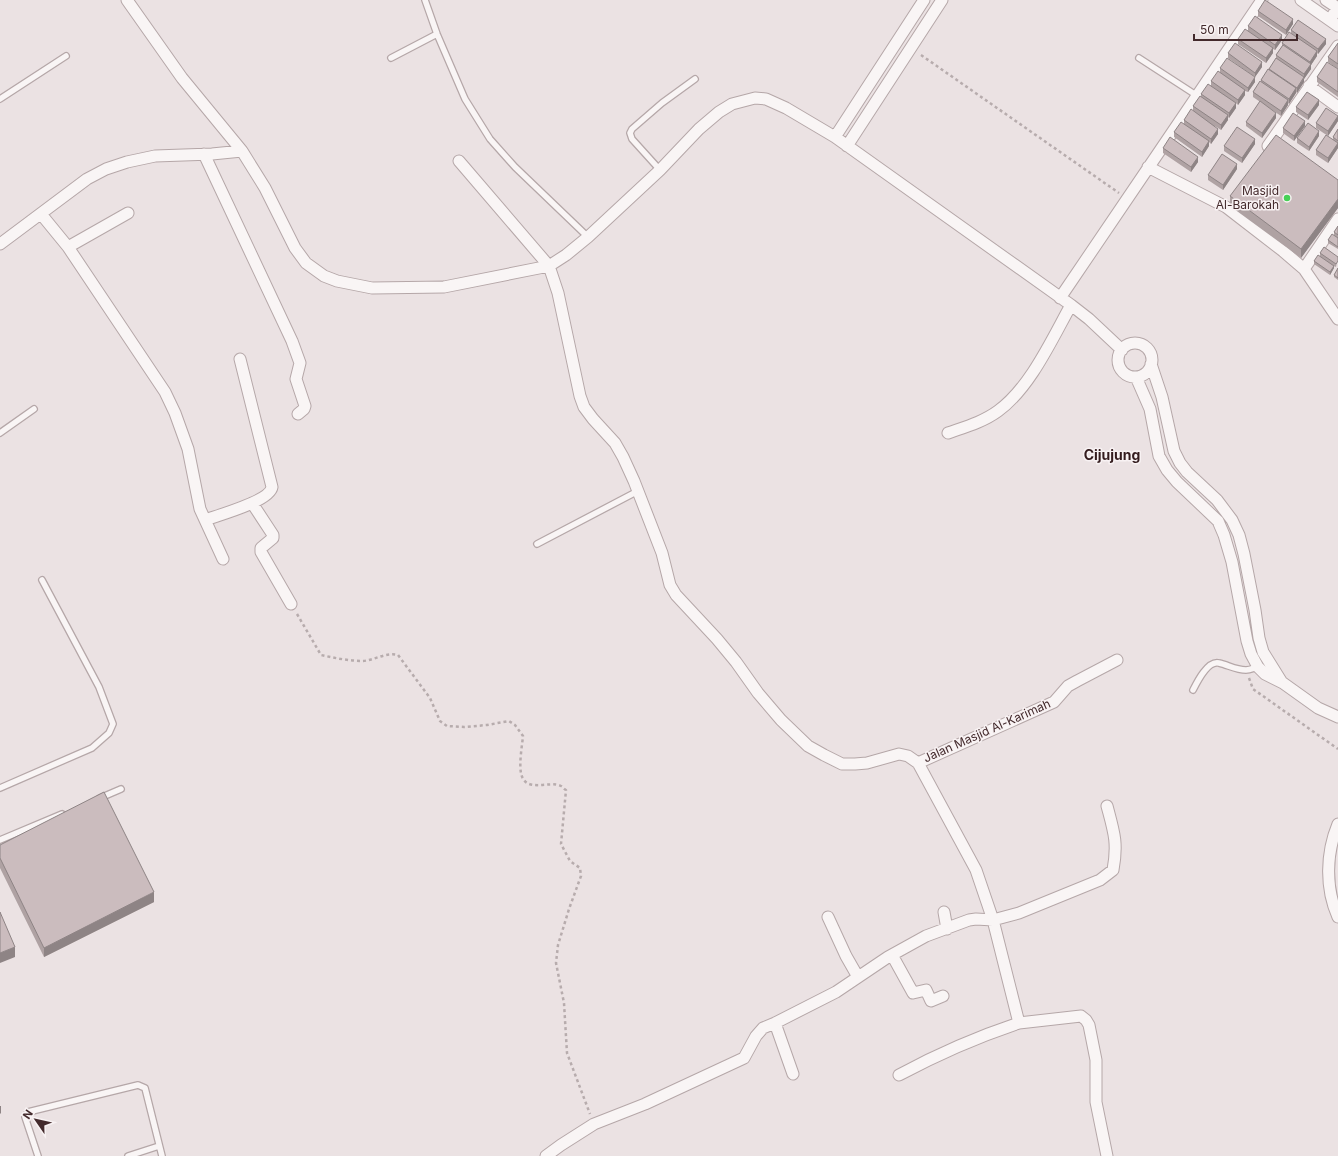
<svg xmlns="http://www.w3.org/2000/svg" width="1338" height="1156" viewBox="0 0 1338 1156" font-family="Inter,sans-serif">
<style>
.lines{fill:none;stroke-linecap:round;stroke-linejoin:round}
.lane-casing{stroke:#b5a7a8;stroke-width:8}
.street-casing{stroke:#b5a7a8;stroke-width:13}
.path{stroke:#b7acad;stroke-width:2.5;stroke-dasharray:3 3;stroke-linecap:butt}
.lane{stroke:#f9f5f5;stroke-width:5.5}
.street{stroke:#f9f5f5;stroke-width:11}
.wall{fill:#afa2a3}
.shaded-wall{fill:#8e8485}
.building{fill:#cbbcbe;stroke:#8e8485}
.poi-dot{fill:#46d156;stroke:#f8f2f3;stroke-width:1.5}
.labels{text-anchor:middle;stroke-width:3;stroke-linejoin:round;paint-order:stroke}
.poi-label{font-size:12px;fill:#432a2c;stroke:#f8f2f3;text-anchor:end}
.street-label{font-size:12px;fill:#432a2c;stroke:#f8f2f3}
.quarter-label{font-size:14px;font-weight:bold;fill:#341c1e;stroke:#f8f2f3}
</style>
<rect width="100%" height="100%" fill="#ebe2e3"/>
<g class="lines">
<defs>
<path id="lane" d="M425 0 437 34 465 99 490 139 515 167 588 237
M391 58 437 34
M1139 58 1196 95
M0 99 66 56
M660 170 632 139 630 133 632 129 662 103 695 79
M0 433 34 409
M537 544 638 491
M1193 690C1197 682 1208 660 1219 663 1228 665 1236 670 1246 670 1250 670 1254 668 1258 667
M0 788 92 748 109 733 113 724 99 687 42 580
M100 798 121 789
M0 840 62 814
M38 1156 25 1117 28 1112 138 1085 145 1088 162 1156
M128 1156 159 1146"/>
<path id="street" d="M127 0 182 78 242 151
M1301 0 1338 26
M1326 0 1338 8
M1330 20 1338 7
M1309 86 1338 107
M835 137 924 0
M847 146 942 0
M1268 146 1338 46
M204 154 292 341 300 363 296 379 305 406 304 409 298 414
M459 161 549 266 558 293 580 396 584 407 593 419 615 443 623 457 634 481 662 553 670 585 676 595 717 639 736 662 758 693 781 720 808 746 824 755 842 764H855L867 763 899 754 908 756 918 763 976 870 993 920 1019 1023 1081 1016 1086 1020 1089 1025 1096 1060V1102L1107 1156
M1148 167 1226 207 1283 251 1304 269 1338 319
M41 214 68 247 165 392 175 413 188 449 200 509 223 559
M0 244 87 179 106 169 127 162 155 156 212 154 242 151 265 188 295 248 306 263 324 276 337 281 372 288 444 287 549 266 566 255 588 237 660 170 699 129 719 112 732 104 755 98 766 99 786 108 835 137 1071 305 1089 319 1122 350
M68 247 128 213
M1304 269 1338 219
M1060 298C1128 199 1194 99 1262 0
M1118 360a17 17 0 1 1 34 0a17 17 0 1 1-34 0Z
M1151 364 1162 397 1174 451 1180 463 1187 472 1217 500 1232 520 1239 535 1244 554 1255 610 1259 638 1263 652 1281 681
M1136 377 1150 409 1159 456 1167 470 1177 482 1218 521 1224 535 1232 562 1247 641 1251 654 1258 667 1265 674 1283 683 1318 708 1338 717
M948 433C965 427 983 422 998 411 1030 388 1052 339 1071 305
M252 503 273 535V538L261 548V552L291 604
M205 520C219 515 270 501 272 487L240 359
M918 763 1054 702 1068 686 1077 681 1117 660
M1338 824C1326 853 1325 888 1338 917
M944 912 947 929
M828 917 846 956 858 977
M892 955 913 993 926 990 931 1001 943 996
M775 1023 793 1074
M899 1075C938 1054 977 1037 1019 1023
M546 1156 561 1145 594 1124 645 1104 744 1058 756 1036 763 1028 775 1023 836 992 888 957 926 936 969 920 976 919 993 920 1019 913 1100 880 1113 870C1118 843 1114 832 1107 806"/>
</defs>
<use href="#lane" class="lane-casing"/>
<use href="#street" class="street-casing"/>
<path class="path" d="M921 55 1119 193
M297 614 321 655C335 658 349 661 363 661 375 660 386 652 398 655L430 698 440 721 447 726 464 727 487 725 509 721 515 725 523 736C522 746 519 763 521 773 525 794 549 780 561 786 563 787 564 789 566 790L561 844 570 861 580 868 581 876 569 909 558 945 556 963 564 1003 567 1053 590 1114
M1249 678 1253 689 1338 749"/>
<use href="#lane" class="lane"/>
<use href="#street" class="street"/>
</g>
<path class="wall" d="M1258 11 1293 24 1286 35 1258 16Z
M1248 26 1282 40 1275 50 1273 49V53L1266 63 1238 44V39L1248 30Z
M1291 30 1326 44 1318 54 1317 53V56L1311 65V69L1304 79V82L1297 93 1296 92V93L1289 104 1288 103V105L1281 116 1253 97V92L1261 82V80L1269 70V69L1276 59V55L1282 46V43L1291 33Z
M1338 43V69L1328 62V57Z
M1228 53 1262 67 1255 77 1228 58Z
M1220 68 1255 82 1248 92 1245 91V95L1238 105 1236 103V108L1229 118 1228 117V120L1221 130 1215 126 1218 134 1211 144 1209 142V146L1202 157 1174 137V132L1184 124V120L1193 111V106L1201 96V94L1211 86V81L1220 72Z
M1338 69V97L1317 82V77Z
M1319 105 1308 120 1296 112V107Z
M1338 116V121L1328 136 1316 128V123Z
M1276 118 1262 138 1246 126V122Z
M1305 126 1294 141 1283 133V128Z
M1338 129V148L1328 163 1316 155V150L1333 139V137Z
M1319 136 1309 151 1297 143V138Z
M1255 144 1242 163 1224 151V146Z
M1163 148 1198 162 1191 172 1163 153Z
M1237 169 1223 190 1208 180V175Z
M1338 180V208L1301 258 1230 206V196Z
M1338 226V249L1328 243V240L1334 235V232Z
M1320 253 1338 257 1336 267 1334 266V268L1330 275 1314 264V261L1320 256Z
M1338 268V280L1334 277V275Z
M0 845 154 902 44 957 0 868Z"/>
<path class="shaded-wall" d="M1293 19V24L1286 35V30Z
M1282 35V40L1275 50V45Z
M1326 39V44L1318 54V49Z
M1273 48V53L1266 63V58Z
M1317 51V56L1311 65V69L1304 79V82L1297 93V88L1304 78V74L1310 65V62Z
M1262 62V67L1255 77V73Z
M1255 77V82L1248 92V88Z
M1296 88V93L1289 104V99Z
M1245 90V95L1238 105V100Z
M1288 100V105L1281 116V111Z
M1319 100V105L1308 120V115Z
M1236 103V108L1229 118V113Z
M1276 113V118L1262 138V133Z
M1228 115V120L1221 130V125Z
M1338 116V121L1328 136V131Z
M1305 121V126L1294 141V136Z
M1218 129V134L1211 144V139Z
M1319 131V136L1309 151V147Z
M1255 139V144L1242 163V158Z
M1209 141V146L1202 157V152Z
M1338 143V148L1328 163V158Z
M1198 157V162L1191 172V167Z
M1237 164V169L1223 190V185Z
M1338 199V208L1301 258V249Z
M1334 266V268L1330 275V272Z
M154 892V902L44 957V948Z
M15 947V957L0 963V953Z
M0 1106H1V1113L0 1114Z"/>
<path class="building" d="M1265 0 1293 19 1286 30 1258 11Z
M1255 16 1282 35 1275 45 1248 26Z
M1298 20 1326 39 1318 49 1291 30Z
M1245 29 1273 48 1266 58 1238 39Z
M1289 32 1317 51 1310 62 1282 43Z
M1235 43 1262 62 1255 73 1228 53Z
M1338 43V64L1328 57Z
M1283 45 1311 64 1304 74 1276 55Z
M1227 58 1255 77 1248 88 1220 68Z
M1276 58 1304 77 1297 88 1269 69Z
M1327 62 1338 69V92L1317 77Z
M1268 69 1296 88 1289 99 1261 80Z
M1218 71 1245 90 1238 100 1211 81Z
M1260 81 1288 100 1281 111 1253 92Z
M1208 84 1236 103 1229 113 1201 94Z
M1307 92 1319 100 1308 115 1296 107Z
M1200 96 1228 115 1221 125 1193 106Z
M1260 101 1276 113 1262 133 1246 122Z
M1326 108 1338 116 1328 131 1316 123Z
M1191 109 1218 129 1211 139 1184 120Z
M1293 113 1305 121 1294 136 1283 128Z
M1181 122 1209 141 1202 152 1174 132Z
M1308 123 1319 131 1309 147 1297 138Z
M1237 127 1255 139 1242 158 1224 146Z
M1338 129V141L1333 137Z
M1276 135 1338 180V199L1301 249 1230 196Z
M1326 135 1338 143 1328 158 1316 150Z
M1170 137 1198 157 1191 167 1163 148Z
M1222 154 1237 164 1223 185 1208 175Z
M1338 226V235L1334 232Z
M1332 234 1338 238V247L1328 240Z
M1324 247 1338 257V261L1336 264 1320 253Z
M1318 255 1334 266 1330 272 1314 261Z
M1338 268V278L1334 275Z
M104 792 154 892 44 948 0 858V845Z
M0 912 15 947 0 953Z"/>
<circle class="poi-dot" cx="1287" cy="198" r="4"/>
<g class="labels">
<g class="poi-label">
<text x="1279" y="195">Masjid<tspan x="1279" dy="14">Al-Barokah</tspan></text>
</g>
<g class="street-label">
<text transform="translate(987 731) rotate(-24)" y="4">Jalan Masjid Al-Karimah</text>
</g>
<g class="quarter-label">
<text x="1112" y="460">Cijujung</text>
</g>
</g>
<g transform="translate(36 1120) rotate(304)" stroke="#f8f2f3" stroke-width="3" paint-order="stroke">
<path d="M0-3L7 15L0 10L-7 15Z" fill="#432a2c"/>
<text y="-6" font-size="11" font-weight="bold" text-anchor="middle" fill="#432a2c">N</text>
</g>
<path d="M1194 34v6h103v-6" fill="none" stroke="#432a2c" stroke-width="2"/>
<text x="1200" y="34" font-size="12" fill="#432a2c" stroke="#f8f2f3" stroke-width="3" paint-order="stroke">50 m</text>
</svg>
